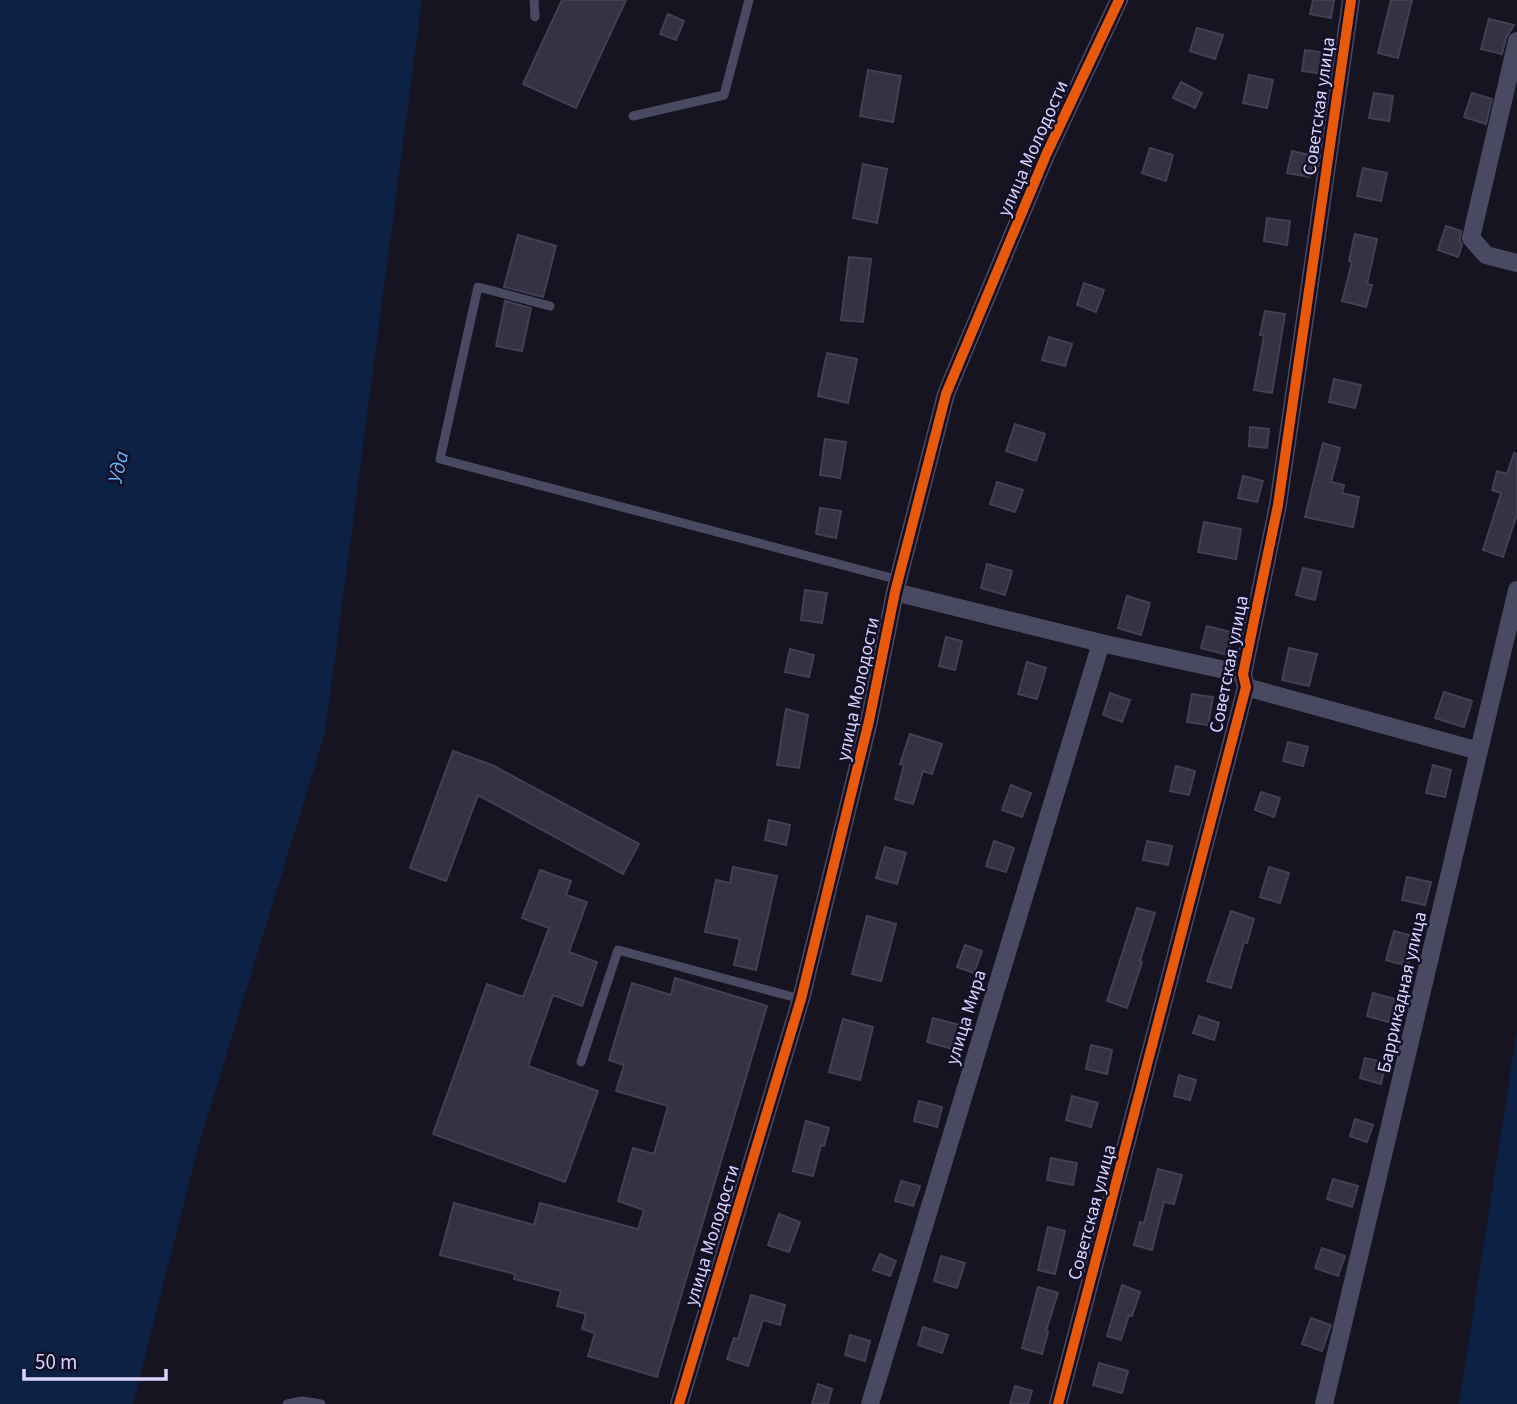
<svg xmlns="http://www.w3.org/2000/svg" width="1517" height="1404" viewBox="0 0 1517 1404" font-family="'Source Sans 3',sans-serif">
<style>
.water{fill:#0d2144}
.building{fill:#343243;stroke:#433f54;stroke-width:2}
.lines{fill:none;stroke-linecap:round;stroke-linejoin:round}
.service{stroke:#4a4962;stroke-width:9}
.minor{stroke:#4a4962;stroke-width:18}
.cycleway-casing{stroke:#130f26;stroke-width:15}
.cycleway{stroke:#e8590c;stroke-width:10}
.labels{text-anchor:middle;stroke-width:5;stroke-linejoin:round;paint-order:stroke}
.street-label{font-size:19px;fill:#d9d4ff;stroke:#130f26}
.water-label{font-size:21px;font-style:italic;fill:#62b6ff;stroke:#130f26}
</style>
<rect width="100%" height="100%" fill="#161421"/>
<path class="water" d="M0 0H422L325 733 199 1144 133 1404H0Z
M1517 1030V1404H1459Z"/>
<path class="building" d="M562 0H626L576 108 523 84Z
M1313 0H1334L1331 18 1310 14Z
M1391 0H1412L1398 58 1378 53Z
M668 14 684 21 676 40 660 34Z
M1489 19 1514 25 1506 38 1502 54 1481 49Z
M1197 28 1223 35 1215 59 1190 51Z
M1305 50 1326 53 1323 74 1302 71Z
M868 70 901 76 893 122 860 116Z
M1249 75 1273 80 1267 108 1243 103Z
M1181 82 1202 93 1195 108 1173 98Z
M1374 93 1393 96 1389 121 1369 118Z
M1472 93 1492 99 1486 124 1464 117Z
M1150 148 1173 155 1166 181 1142 173Z
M1292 151 1314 156 1310 177 1287 173Z
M863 164 887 169 877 223 853 218Z
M1363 168 1387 173 1381 201 1357 196Z
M1267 218 1290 221 1287 245 1264 241Z
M1446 226 1461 231 1460 240 1462 245 1458 257 1438 250Z
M1355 234 1377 239 1367 284 1372 285 1366 307 1342 301 1352 262 1349 261Z
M518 235 556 246 543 297 504 287Z
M849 257 871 259 863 322 841 320Z
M1084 283 1104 290 1096 312 1077 305Z
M505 301 531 308 522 351 496 346Z
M1265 311 1285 314 1272 393 1254 390 1264 336 1260 335Z
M1049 337 1072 344 1065 366 1042 360Z
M827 353 857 359 848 403 818 396Z
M1334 379 1361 385 1355 408 1329 402Z
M1015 424 1045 434 1036 461 1006 451Z
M1250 427 1269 429 1267 448 1249 446Z
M825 439 846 442 840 478 820 475Z
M1323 443 1340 448 1331 482 1344 485 1342 493 1359 497 1353 527 1305 517Z
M1514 453 1517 454V514L1503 557 1483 550 1501 493 1492 490 1497 471 1507 474Z
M1243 476 1263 481 1257 502 1238 498Z
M997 482 1023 490 1015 512 990 504Z
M820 508 841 511 836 538 816 534Z
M1204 522 1241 529 1236 559 1198 552Z
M987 564 1012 571 1005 595 981 588Z
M1303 568 1321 572 1315 600 1296 595Z
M805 590 827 593 822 623 801 620Z
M1127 596 1150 603 1141 635 1118 628Z
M1207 626 1234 633 1228 655 1201 648Z
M946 637 962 641 955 670 939 666Z
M1289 648 1317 654 1309 686 1282 680Z
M790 649 814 655 809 677 785 672Z
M1027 662 1046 668 1037 699 1018 694Z
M1444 692 1472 701 1464 727 1435 718Z
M1110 693 1130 700 1122 722 1103 715Z
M1192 694 1213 697 1208 725 1187 722Z
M786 709 808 715 799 768 777 765Z
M910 734 942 744 932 774 923 771 913 804 895 799 904 765 900 764Z
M1288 742 1308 747 1303 766 1283 761Z
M453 751 492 765 639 844 623 874 478 795 446 881 410 868Z
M1433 765 1451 770 1445 797 1426 793Z
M1176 766 1195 771 1189 795 1170 791Z
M1011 785 1031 793 1022 817 1002 810Z
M1261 792 1280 798 1274 817 1255 810Z
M769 820 790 825 786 845 765 840Z
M994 841 1014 848 1006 872 986 866Z
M1147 841 1172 846 1168 865 1143 860Z
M885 847 906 853 897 884 876 878Z
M733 867 777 876 756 970 734 965 740 939 705 932 716 880 730 883Z
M1269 867 1289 873 1280 903 1260 897Z
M540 870 571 881 566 895 587 902 569 952 597 962 582 1006 553 995 528 1066 598 1091 565 1182 433 1134 487 984 523 997 549 928 522 918Z
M1407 877 1431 882 1425 905 1402 900Z
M1137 908 1155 913 1140 961 1142 962 1127 1008 1107 1001Z
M1231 911 1254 919 1247 943 1244 942 1231 988 1207 981Z
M867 916 896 924 881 981 852 974Z
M1394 931 1417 937 1408 966 1386 960Z
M965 945 982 951 974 973 957 967Z
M675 978 767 1006 657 1377 588 1356 595 1333 582 1329 586 1314 557 1306 561 1291 514 1279 515 1274 440 1255 454 1203 534 1225 540 1203 638 1229 644 1210 618 1201 633 1148 654 1154 668 1106 616 1091 624 1065 609 1060 632 983 671 995Z
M1373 993 1398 1000 1392 1023 1367 1016Z
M1199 1016 1219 1023 1214 1040 1193 1033Z
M933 1018 967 1027 960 1051 927 1042Z
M843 1019 873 1027 860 1080 829 1072Z
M1091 1045 1112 1050 1107 1074 1086 1069Z
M1365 1058 1386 1063 1381 1084 1360 1078Z
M1179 1075 1196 1080 1190 1100 1174 1096Z
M1072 1096 1098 1103 1091 1127 1066 1120Z
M919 1101 942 1107 937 1127 914 1121Z
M1355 1119 1373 1125 1367 1142 1350 1136Z
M806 1121 829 1128 824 1146 821 1145 813 1176 793 1171Z
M1051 1158 1077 1163 1073 1185 1047 1180Z
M1158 1169 1182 1175 1174 1204 1164 1202 1152 1250 1134 1245 1140 1222 1144 1223Z
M1333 1179 1358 1186 1352 1207 1327 1199Z
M901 1181 920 1186 913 1206 895 1201Z
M779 1214 800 1222 789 1252 768 1245Z
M1048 1227 1065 1231 1055 1274 1038 1270Z
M1322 1248 1345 1256 1338 1276 1315 1268Z
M880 1254 896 1261 890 1276 873 1270Z
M941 1256 965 1263 957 1288 934 1281Z
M1122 1285 1140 1292 1132 1316 1129 1315 1121 1340 1107 1336Z
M1038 1287 1058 1293 1046 1331 1048 1332 1042 1354 1022 1348Z
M751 1295 785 1305 780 1325 763 1320 748 1366 727 1359 734 1338 738 1339Z
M1311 1318 1331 1325 1322 1351 1302 1344Z
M923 1327 948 1335 942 1353 918 1345Z
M850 1335 870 1341 865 1361 845 1355Z
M1099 1363 1128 1371 1122 1393 1093 1385Z
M818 1384 832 1389 828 1404H812Z
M1015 1386 1032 1391 1028 1404H1010Z"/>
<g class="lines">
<path class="service" d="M534 0 535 17
M633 116 724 95 749 0
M550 306 478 287 440 459 899 580
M581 1062 618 950 801 999
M287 1404 302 1401 321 1404"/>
<path class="minor" d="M1517 41 1471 238 1486 255 1517 263
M895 592 1101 643 1243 674
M1246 687 1479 751
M679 1404 801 999 869 721 895 592 946 394 1046 155 1119 0
M870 1404 1101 643
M1058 1404 1246 687 1243 674 1278 505 1351 0
M1324 1404 1517 590"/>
<defs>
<path id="cycleway" d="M679 1404 801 999 869 721 895 592 946 394 1046 155 1119 0
M1058 1404 1246 687 1243 674 1278 505 1351 0"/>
</defs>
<use href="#cycleway" class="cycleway-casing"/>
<use href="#cycleway" class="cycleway"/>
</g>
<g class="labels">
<g class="street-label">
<text transform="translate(1318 106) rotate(-82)" y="7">Советская улица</text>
<text transform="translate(1032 148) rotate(-66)" y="7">улица Молодости</text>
<text transform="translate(1228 664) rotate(-79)" y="7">Советская улица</text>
<text transform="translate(857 689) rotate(-78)" y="7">улица Молодости</text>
<text transform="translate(1401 992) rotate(-77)" y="7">Баррикадная улица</text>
<text transform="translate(965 1017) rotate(-73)" y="7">улица Мира</text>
<text transform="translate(1091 1212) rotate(-75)" y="7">Советская улица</text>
<text transform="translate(711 1235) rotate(-73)" y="7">улица Молодости</text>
</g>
<g class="water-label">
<text transform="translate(118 467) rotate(-77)" y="7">Уда</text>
</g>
</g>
<path d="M24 1369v10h142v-10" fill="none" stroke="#d9d4ff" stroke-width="3.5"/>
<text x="35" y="1369" font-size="21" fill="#d9d4ff" stroke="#130f26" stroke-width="5" paint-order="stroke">50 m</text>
</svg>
